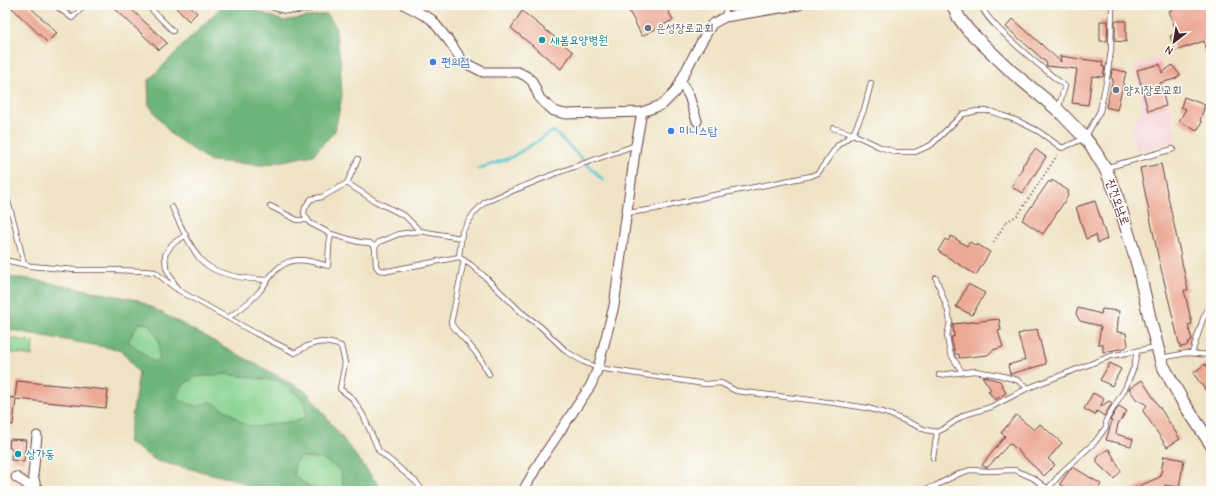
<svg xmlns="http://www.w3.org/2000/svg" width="1216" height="496" viewBox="0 0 1216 496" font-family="'Comic Neue','Poor Story',sans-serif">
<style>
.built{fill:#f6cfd9}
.green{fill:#87d290;stroke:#68785e}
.forest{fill:#6db47a;stroke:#5c6a52;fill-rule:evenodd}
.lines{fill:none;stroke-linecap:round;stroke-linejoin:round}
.stream{stroke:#57c3d0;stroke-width:3}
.building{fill:#eca994}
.lane-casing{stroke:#633c42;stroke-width:6}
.street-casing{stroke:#633c42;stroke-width:11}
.secondary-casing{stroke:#633c42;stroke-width:14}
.path{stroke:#633c42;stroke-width:2;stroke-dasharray:1 3;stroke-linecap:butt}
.lane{stroke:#fff;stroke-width:4.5}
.street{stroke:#fff;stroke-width:9}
.secondary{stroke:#fff;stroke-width:12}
.worship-dot{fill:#6b7280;stroke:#fdfcf7;stroke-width:1.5}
.culture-dot{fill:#0f9aa8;stroke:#fdfcf7;stroke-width:1.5}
.shop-dot{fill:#3f7fe0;stroke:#fdfcf7;stroke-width:1.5}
.labels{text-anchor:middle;stroke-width:3;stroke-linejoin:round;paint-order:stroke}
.worship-label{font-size:12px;fill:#5b616d;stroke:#fdfcf7;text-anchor:start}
.culture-label{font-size:12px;fill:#0d838f;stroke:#fdfcf7;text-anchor:start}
.shop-label{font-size:12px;fill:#366cbe;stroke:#fdfcf7;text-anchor:start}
.street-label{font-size:12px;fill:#4a1f2b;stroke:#fdfcf7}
</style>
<rect width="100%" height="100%" fill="#fdfcf7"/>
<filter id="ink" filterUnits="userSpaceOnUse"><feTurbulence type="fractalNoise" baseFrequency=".025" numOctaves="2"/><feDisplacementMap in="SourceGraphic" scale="8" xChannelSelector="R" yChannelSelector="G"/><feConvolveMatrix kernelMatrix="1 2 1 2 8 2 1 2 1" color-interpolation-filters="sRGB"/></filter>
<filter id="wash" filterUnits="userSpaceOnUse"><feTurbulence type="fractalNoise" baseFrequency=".012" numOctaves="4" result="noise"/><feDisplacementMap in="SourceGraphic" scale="16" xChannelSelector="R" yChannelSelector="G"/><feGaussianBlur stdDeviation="0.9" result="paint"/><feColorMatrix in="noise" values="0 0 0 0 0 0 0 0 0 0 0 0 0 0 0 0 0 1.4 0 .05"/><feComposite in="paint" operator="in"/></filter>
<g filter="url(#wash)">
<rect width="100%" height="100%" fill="#efe3c5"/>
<path class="built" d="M1160 58 1167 84 1164 85 1170 106 1177 140 1135 151 1131 125 1143 109 1134 67Z"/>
<path class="green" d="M139 323H150L159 341 160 361 153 362 128 341Z
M5 337 33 342 32 356 5 352Z
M227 374 278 381 303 399 307 417 297 421 272 424 258 427 245 425 230 413 197 408 176 399 183 385 195 377Z
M301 456 323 459 340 470 345 490 322 491 310 487 294 475 295 462Z"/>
<path class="forest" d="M223 5H241L283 21 327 14 335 26 340 60 342 96 335 131 313 155 263 165 210 161 172 135 149 105 148 81Z
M5 277 29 279 138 300 307 392 383 491H344L340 470 323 459 301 457 295 462 294 475 310 487 322 491H259L233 479 157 461 128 442 139 373 121 350 5 329ZM139 323 150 324 159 341V361H153L128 341ZM227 374 278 381 303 399 307 417 297 421 272 424 258 427 245 425 230 413 210 401 197 407 176 399 183 385 195 377Z"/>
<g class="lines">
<path class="stream" d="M478 169 510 158 554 131 603 180"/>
</g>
<g id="blocks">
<path class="building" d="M9 5H28L57 33 47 42Z
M111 5H127L167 43 159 50Z
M173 5H188L197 13 189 21Z
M626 5H665L673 20 642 36Z
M1186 5H1211V59H1209L1204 41 1175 51 1170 36 1177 33 1169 11Z
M522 11 573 52 561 69 511 28Z
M1013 19 1061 62 1060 56 1103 62 1102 67H1105L1103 77 1092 76 1088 105 1072 103 1077 69 1046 66 1047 63 1006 27Z
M1100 21H1108L1107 41H1100Z
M1115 21H1126V42L1115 41Z
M1160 64 1162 73 1172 65 1180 75 1175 79 1160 83 1166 106 1148 111 1137 70Z
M1112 69 1126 72 1117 110 1106 107 1113 79 1111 78Z
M1184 97 1205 105 1200 121 1202 122 1197 131 1179 121 1186 109 1181 107Z
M1035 149 1046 157 1023 193 1011 187 1023 167 1022 166Z
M1161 164 1188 290H1184L1192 324 1188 325 1192 340 1186 346 1180 347 1158 256 1140 168Z
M1052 180 1069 191 1067 194 1068 196 1043 234 1022 220 1049 181 1051 183Z
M1095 201 1107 239 1098 243 1096 235 1086 239 1076 207Z
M951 236 967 246 970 242 976 246 977 244 990 252 976 275 938 251 945 239 948 241Z
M968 284 985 293 972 315 956 307Z
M1078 308 1101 314 1102 309 1119 311 1117 332 1126 333 1128 345 1125 348 1103 352V344H1098L1101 327H1100V326L1080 321 1076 314Z
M999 319 1001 330 998 331 1003 347 993 350 988 355 959 358V354H955L951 337H954L953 324Z
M1037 329 1046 364 1010 374 1008 365 1025 360 1018 334Z
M1110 363 1121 369 1112 386 1100 380Z
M1205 364 1211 372V398L1193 373Z
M982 376 1000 381 1006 393 995 400 988 391 991 390Z
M1142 380 1180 439 1167 447 1143 411 1147 405 1136 399 1129 389Z
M17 381 108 390 106 408 16 399 13 425 5 424V397L15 398Z
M1093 393 1104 399 1100 407 1109 401 1112 403 1104 416 1097 411 1095 415 1084 409Z
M1119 406 1127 411 1118 424 1116 434 1133 439 1131 446 1106 440 1112 421 1110 420Z
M1016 415 1034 430 1040 424 1062 443 1048 459 1055 465 1044 476 1012 445 1009 444 988 467H985L982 465 1005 436 1001 433Z
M10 439 26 440 24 462 11 460 12 448H9Z
M1109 449 1121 471 1114 479 1099 465 1097 462V459L1100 454Z
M1164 456 1184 460 1179 487 1164 485 1167 491H1127L1160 477Z
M1073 467 1101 484 1097 491H1072L1060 484 1068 472Z"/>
</g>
</g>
<g filter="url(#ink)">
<use href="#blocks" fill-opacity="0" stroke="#633c42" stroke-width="1"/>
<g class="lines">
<defs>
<path id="lane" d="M55 5 72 18 85 5
M147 5 173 31
M981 5C984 14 992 22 999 29 1020 50 1042 68 1065 86L1058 109
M725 17 726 5
M833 128 853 134 880 147 896 152H915L931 145 963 114 977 111H990L1018 121 1038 131 1062 148 1085 138 1100 111 1107 78 1111 50 1112 5
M636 145 554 174 485 202 474 213 462 232 459 257 471 265 484 276 521 312 541 327 567 352 584 362 598 368 705 384 721 383 736 391 835 403 867 408 889 414 926 430 937 432 945 428 964 415 991 407 1028 388 1111 356 1156 347
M358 159 347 183 322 197 311 199 305 207 304 214 310 223 331 234 359 242 370 243 375 247
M1105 168 1173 149
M347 183 375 201 405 216 420 231
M5 191 15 226 24 264
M270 206 297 220H308
M172 207C180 224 188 244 200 259 214 276 246 279 267 280
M627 213 655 209 709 196 811 176 818 173 838 145 853 134 864 110 871 83
M186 235 172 244 165 255 166 268 178 290 255 333 295 353C312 342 322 339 341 346L345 363 340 389 352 398 363 415 379 451 416 482 423 491
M459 257 388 271 379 270 376 266 375 247 379 242 399 234 420 231 461 238
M5 260 31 266 75 270H113L143 271 155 272 175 288
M464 260 451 323C457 333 465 339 472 348 479 356 484 365 489 374
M936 278 948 311 950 322 947 336 950 353 962 372
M228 318C239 310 251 302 259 292 269 280 275 265 292 261 303 258 318 263 328 266L329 245 331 234
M1192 353 1203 319 1211 302
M1161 358 1187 353 1211 355
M939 375 975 371 999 375 1017 380 1028 388
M933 458 937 432
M919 491 935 486 956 475 970 470 988 471 1015 470 1033 478 1048 489
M1046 491 1063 471 1095 442 1106 427V420L1125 389 1134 367 1137 351"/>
<path id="street" d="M273 5C287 11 299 9 314 5
M405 5 431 19 449 41 463 62 483 72H518L526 76 532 81 540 99 554 111 565 114 642 112 656 107 663 104 675 92 695 53 712 24 725 17 799 5
M681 82 689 96 697 121
M37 436 33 475 36 487 41 491
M16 477 37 491
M523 491 540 461 591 385 598 368 614 306 636 145 642 112"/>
<path id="secondary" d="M953 5 959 18 968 30 1013 73 1058 110 1085 138 1094 150 1105 168 1116 193 1138 266 1151 324 1162 364 1183 402 1211 444"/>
</defs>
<use href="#lane" class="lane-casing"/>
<use href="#street" class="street-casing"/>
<use href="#secondary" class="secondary-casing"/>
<path class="path" d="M994 242 1006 222 1018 215 1058 154"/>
<use href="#lane" class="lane"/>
<use href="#street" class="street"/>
<use href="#secondary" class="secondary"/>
</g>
</g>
<g class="worship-dot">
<circle cx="648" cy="28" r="4"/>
<circle cx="1116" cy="90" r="4"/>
</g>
<g class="culture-dot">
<circle cx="542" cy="40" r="4"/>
<circle cx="18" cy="454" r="4"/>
</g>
<g class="shop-dot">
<circle cx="433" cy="62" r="4"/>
<circle cx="671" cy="131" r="4"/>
</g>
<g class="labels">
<g class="worship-label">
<text x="656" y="32">은성장로교회</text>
<text x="1124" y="94">양지장로교회</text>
</g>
<g class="culture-label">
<text x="550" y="44">새봄요양병원</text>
<text x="26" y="458">상가동</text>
</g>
<g class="shop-label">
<text x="441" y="66">편의점</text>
<text x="679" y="135">미니스탑</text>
</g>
<g class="street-label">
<text transform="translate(1118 202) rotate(71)" y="4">진건오남로</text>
</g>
</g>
<rect width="1216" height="496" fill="none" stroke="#fdfcf7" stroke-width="20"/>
<g transform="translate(1174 42) rotate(211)" stroke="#fdfcf7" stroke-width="3" paint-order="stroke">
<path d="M0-3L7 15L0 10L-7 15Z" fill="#4a1f2b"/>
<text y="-6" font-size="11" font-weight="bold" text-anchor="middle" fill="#4a1f2b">N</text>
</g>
</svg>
